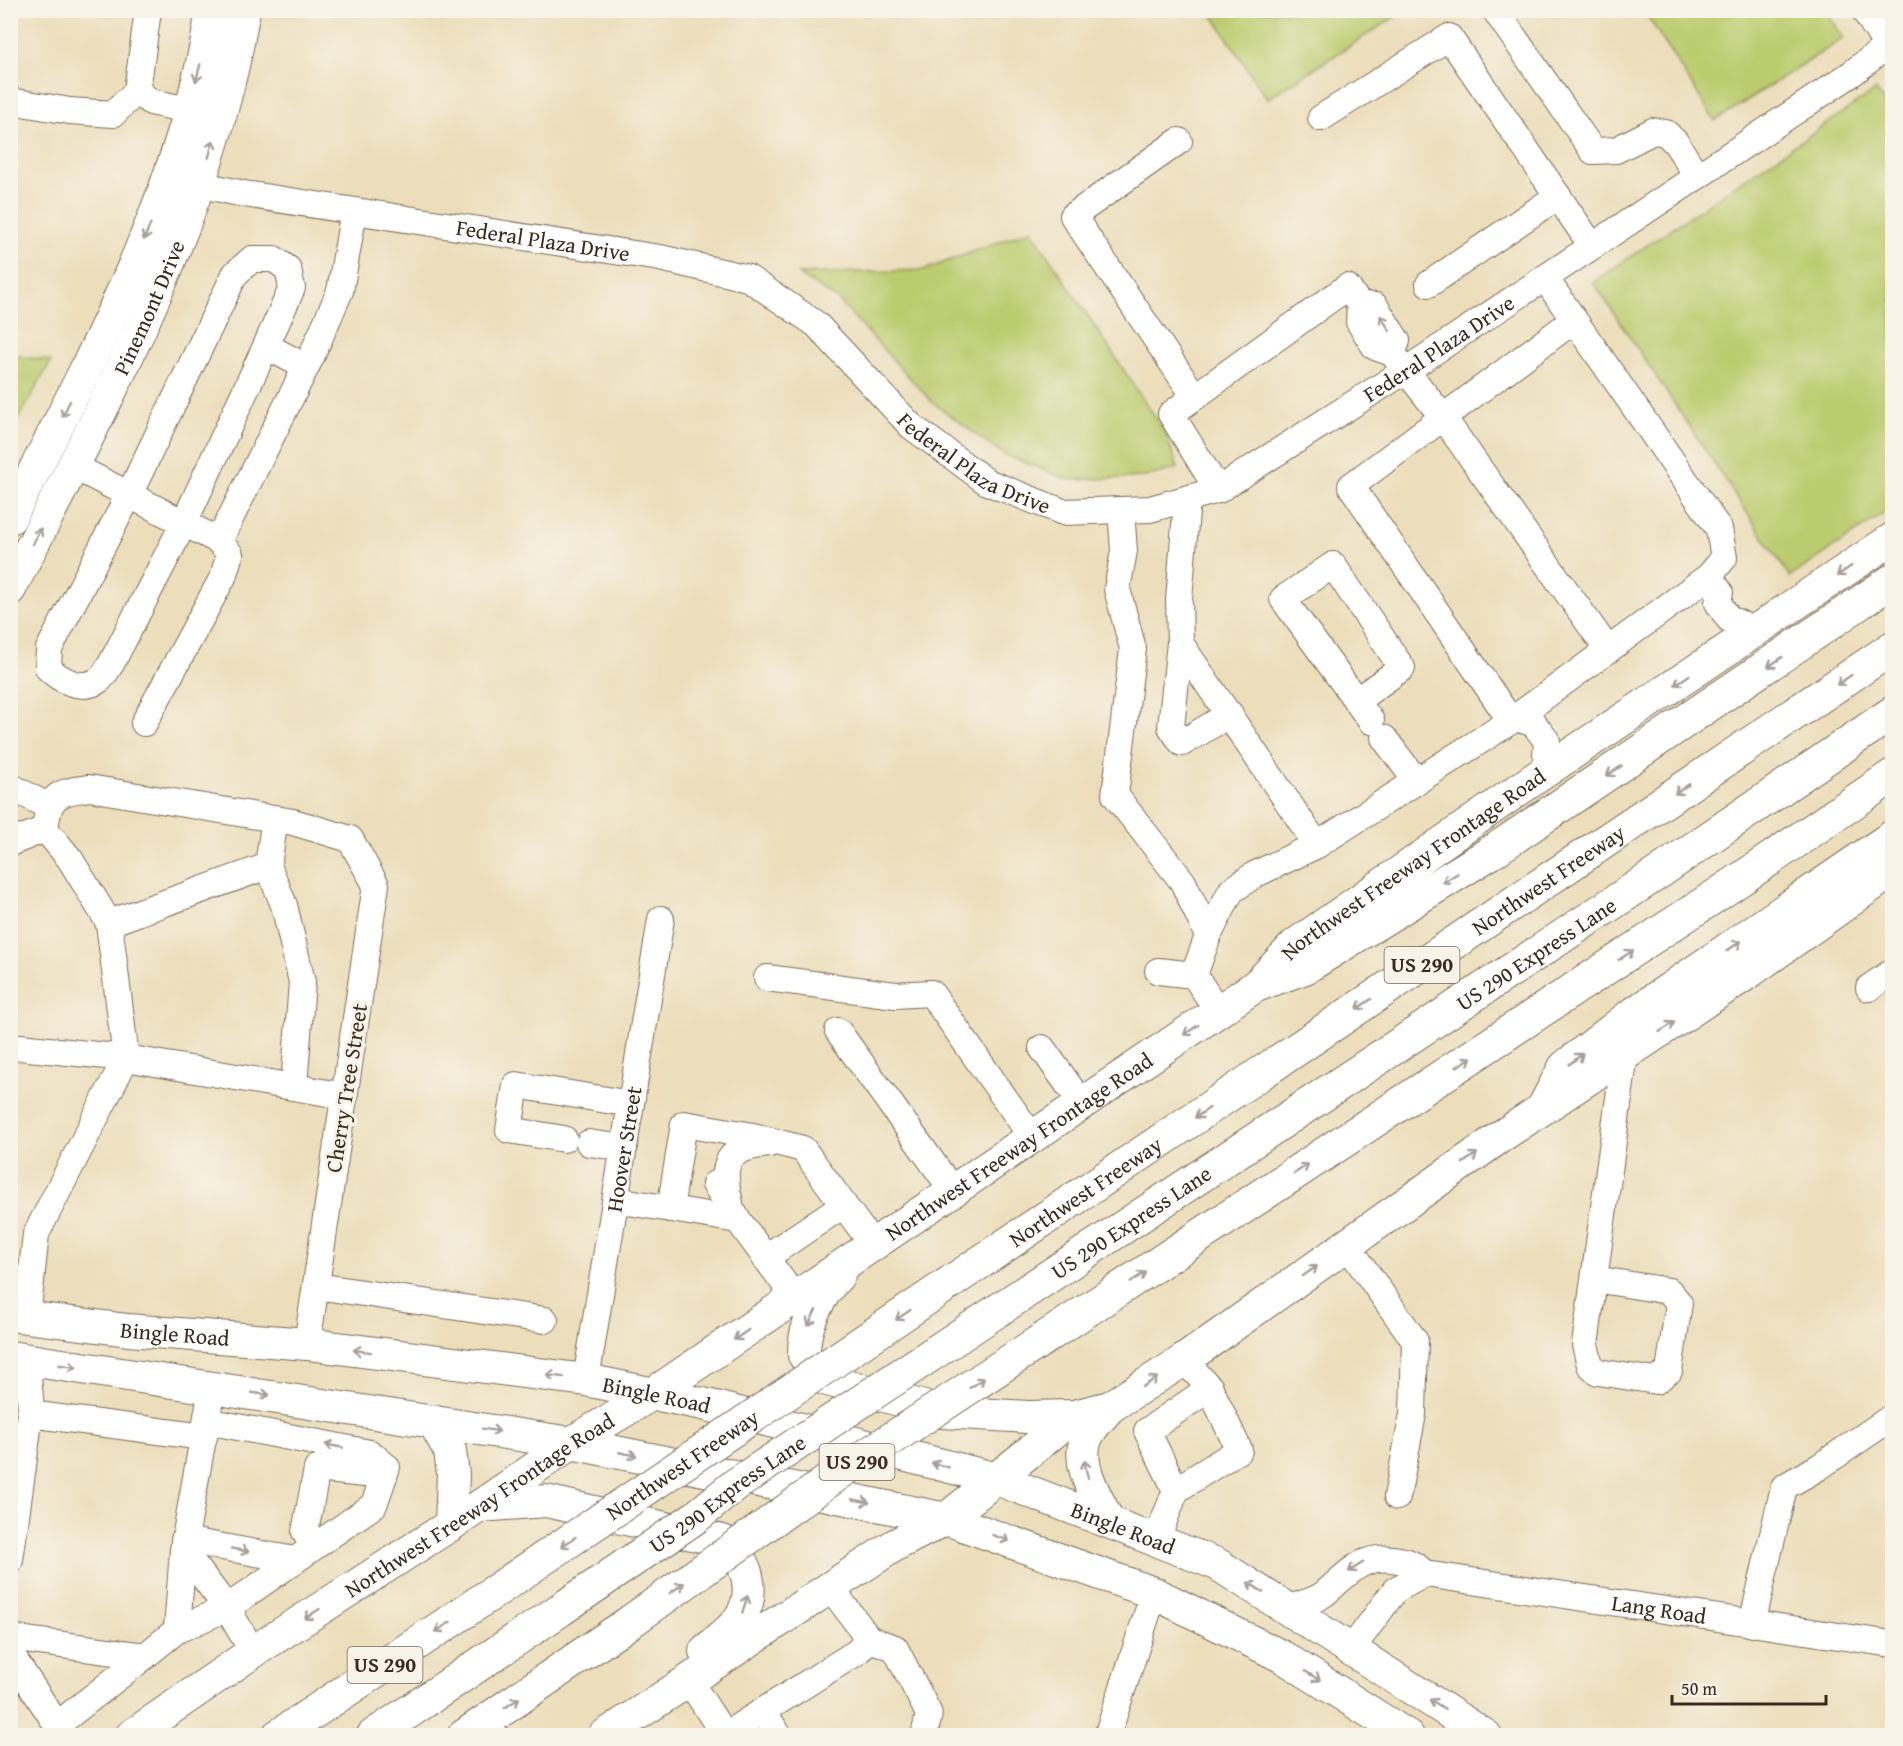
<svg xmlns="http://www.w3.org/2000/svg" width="1903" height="1746" viewBox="0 0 1903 1746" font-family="'Gentium Book Plus',serif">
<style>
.green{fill:#bbcc6e;stroke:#7b7b46;stroke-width:1.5}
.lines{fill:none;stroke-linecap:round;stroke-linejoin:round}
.minor-casing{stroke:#796955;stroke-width:28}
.major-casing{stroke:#796955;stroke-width:34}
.highway-casing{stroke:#796955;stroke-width:35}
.minor{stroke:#fff;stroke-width:26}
.major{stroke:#fff;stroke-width:32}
.highway{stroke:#fff;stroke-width:33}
.highway-bridge-casing{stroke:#796955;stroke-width:35;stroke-linecap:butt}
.highway-bridge{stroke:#fff;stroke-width:33}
.oneway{stroke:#a79f9a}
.labels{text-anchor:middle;stroke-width:6;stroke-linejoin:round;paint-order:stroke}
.shield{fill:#f7f3e8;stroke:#73665b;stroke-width:1.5}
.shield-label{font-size:21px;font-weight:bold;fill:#3b2a1e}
.street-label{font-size:22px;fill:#3b2a1e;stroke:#f7f3e8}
</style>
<rect width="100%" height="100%" fill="#f7f3e8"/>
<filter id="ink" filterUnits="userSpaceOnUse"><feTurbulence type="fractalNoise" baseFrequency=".0167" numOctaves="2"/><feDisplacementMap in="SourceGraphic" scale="12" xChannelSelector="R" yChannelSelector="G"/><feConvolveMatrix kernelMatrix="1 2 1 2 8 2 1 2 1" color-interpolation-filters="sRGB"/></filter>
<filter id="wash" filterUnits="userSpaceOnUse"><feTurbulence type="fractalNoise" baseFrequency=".008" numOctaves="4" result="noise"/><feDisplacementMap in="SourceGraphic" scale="24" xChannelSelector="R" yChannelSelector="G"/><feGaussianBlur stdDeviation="1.35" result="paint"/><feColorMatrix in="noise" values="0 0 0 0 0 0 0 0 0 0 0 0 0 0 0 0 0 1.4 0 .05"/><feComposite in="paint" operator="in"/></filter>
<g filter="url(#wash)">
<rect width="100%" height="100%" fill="#ecdebb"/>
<path class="green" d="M1210 11H1404L1267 99Z
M1644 11H1826L1844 38 1715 121Z
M1876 90 1892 115V508L1790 577 1593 282Z
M1031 230 1165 432 1178 468 1145 477 1069 480 1003 454 932 402 837 299 798 274 924 270Z
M11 355 51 361 11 432 10 355Z"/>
</g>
<g filter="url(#ink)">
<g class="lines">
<defs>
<g id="minor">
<path d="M148 10 137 91 151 102 188 110"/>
<path d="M1495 10 1593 151 1616 150 1653 131 1666 133 1676 143 1697 176"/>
<path d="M1864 10 1892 54"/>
<path d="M10 101 70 111 113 114 137 91"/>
<path d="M1321 118 1449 37 1592 246"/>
<path d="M1179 141 1073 216 1195 397"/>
<path id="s1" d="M179 180 244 194 660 258 748 278 816 324 911 426 987 482 1063 512 1150 509 1218 490 1405 371 1851 74 1892 42"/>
<path d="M1545 278 1719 529 1724 558 1709 576 1720 592 1718 603 1729 619 1741 624 1749 635"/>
<path d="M1429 284 1558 196"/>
<path d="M1360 305 1375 306 1397 341 1392 353"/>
<path d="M266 346 184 523 111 664C107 669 104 677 99 680 82 692 60 680 48 668L49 649 129 495 235 274 252 259H274L288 269 292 288 266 346 306 367"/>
<path d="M73 466 219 541 230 554 223 577 144 723"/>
<path d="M1218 490 1171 414 1347 287 1360 305 1359 322 1375 347 1392 353 1442 416 1608 650 1511 721 1351 486 1574 320"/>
<path d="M1187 499 1179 600 1180 643 1317 845"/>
<path d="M1121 510 1124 551 1117 589 1133 649 1115 795 1183 882 1208 936"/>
<path d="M219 541 312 355 340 291 354 211"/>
<path d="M1180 643 1171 727 1182 743 1230 714"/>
<path d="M1608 650 1709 576"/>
<path d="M1356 701 1402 668 1333 565 1283 599 1371 721"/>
<path d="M1520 714 1525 721 1533 723 1547 741 1546 754 1554 765"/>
<path d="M1384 738 1417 782"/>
<path d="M10 786 47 806"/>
<path d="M10 843 45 829"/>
<path d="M268 866 284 905 302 982 294 1087"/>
<path d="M109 923 268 866 275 818"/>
<path d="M1158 971 1194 975 1218 1011"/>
<path d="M1194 975 1208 936 1231 891 1254 875 1317 845 1511 721"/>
<path d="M767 978 895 995 931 993 1032 1137"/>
<path d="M1869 988 1892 972"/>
<path d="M838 1031 953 1191"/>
<path d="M10 1046 126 1058 345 1096"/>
<path d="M1042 1048 1082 1104"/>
<path d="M564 1139 509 1130 516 1085 631 1104"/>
<path d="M589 1143 624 1148"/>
<path d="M715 1184 738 1220 795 1298"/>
<path d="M616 1200 738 1220"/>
<path d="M730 1203C720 1162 726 1148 769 1144"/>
<path d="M670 1209 684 1124 753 1136 803 1149 873 1245"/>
<path d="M1347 1245 1415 1341 1413 1414 1397 1497"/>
<path d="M765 1258 843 1205"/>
<path d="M1594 1279 1669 1291 1679 1303 1669 1371 1656 1381 1598 1372 1590 1365 1585 1345 1625 1054"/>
<path d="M316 1286 545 1320"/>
<path d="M27 1318 36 1234 126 1058 109 923 70 859 45 829C49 795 57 792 89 788L293 822 350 839 376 885 307 1344"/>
<path id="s2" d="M586 1380 661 919"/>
<path d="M209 1405 183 1550 227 1608 253 1652"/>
<path d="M30 1414 204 1437"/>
<path d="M1176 1490 1239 1450 1210 1388"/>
<path d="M184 1540 295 1560"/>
<path d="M1156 1541 1176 1490 1147 1431 1210 1388 1184 1360"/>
<path d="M313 1547 305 1532 317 1469 384 1476"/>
<path d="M10 1560 31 1407 26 1359"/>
<path d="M1289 1608C1300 1604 1315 1601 1324 1594 1346 1576 1360 1555 1392 1559 1408 1561 1414 1563 1425 1574"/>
<path d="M1752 1624 1784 1487 1819 1467 1892 1417"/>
<path d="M177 1630 183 1550"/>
<path d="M10 1638 145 1656 177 1630 227 1608 374 1505 387 1467 370 1453 207 1421"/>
<path d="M869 1639 895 1648 929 1714 924 1736"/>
<path id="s3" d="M1351 1650 1395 1590 1425 1574 1892 1644"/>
<path d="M10 1653 57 1725 145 1656"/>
<path d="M688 1679 725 1736"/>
<path d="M763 1711 779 1736"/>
<path d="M725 1735 857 1652 869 1639 831 1588"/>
<path d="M1107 1736 1154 1593"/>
</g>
<g id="major">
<path d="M10 518C91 360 186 186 212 10"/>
<path id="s4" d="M10 589C105 402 209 220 244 10"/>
<path d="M839 1275C819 1296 803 1326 804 1355L824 1379 942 1412 1028 1417 1074 1416"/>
<path id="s5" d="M10 1315 128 1330 307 1344 586 1380 703 1404 997 1479 1217 1564 1486 1736"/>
<path d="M10 1357 571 1443 946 1519 1154 1593 1283 1657 1408 1736"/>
<path d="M433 1421 450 1451 453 1474 451 1525"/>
<path d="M480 1506 546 1501 723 1541C747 1557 758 1594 739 1619 731 1631 716 1641 705 1651"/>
<path d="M1109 1522C1097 1497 1072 1461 1089 1433 1094 1424 1103 1415 1110 1407"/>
<path id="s6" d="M131 1736 253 1652 480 1506 571 1443 654 1393 1257 985 1295 945 1534 779 1892 539"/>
<path d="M604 1736 895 1545 946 1519 1074 1416 1110 1407 1184 1360 1500 1137 1751 971 1892 871"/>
</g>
<g id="highway">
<path d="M1257 985 1306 967 1492 852 1892 581"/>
<path d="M1544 1107 1565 1067 1629 1017 1892 837"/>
<path id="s7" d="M951 1282 1892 648"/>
<path id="s8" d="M1021 1295 1658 873 1892 713"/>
<path d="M1089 1309 1732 885 1892 776"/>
<path d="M278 1736 491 1594"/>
<path d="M373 1736 560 1610"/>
<path d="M464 1736 630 1622"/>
</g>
</defs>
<use href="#minor" class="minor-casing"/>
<use href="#major" class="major-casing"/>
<use href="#highway" class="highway-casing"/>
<use href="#minor" class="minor"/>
<use href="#major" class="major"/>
<use href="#highway" class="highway"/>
<defs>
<g id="highway-bridge">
<path id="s9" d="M491 1594 951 1282"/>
<path id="s10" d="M560 1610 696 1517 735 1485 1021 1295"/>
<path d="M630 1622 838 1474 1089 1309"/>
</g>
</defs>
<use href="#highway-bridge" class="highway-bridge-casing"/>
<use href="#highway-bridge" class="highway-bridge"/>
</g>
<defs><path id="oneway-shaft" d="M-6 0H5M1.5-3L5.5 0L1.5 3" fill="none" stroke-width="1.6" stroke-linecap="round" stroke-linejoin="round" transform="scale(1.5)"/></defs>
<g class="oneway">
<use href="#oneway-shaft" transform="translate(198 73) rotate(105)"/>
<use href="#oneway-shaft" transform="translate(211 149) rotate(-75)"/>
<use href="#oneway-shaft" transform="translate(147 232) rotate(113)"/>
<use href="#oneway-shaft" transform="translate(1385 323) rotate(-122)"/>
<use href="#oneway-shaft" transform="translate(66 409) rotate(116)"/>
<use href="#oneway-shaft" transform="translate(37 536) rotate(-63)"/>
<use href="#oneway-shaft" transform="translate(1844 571) rotate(146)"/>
<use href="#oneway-shaft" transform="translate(1775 662) rotate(146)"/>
<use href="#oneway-shaft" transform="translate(1682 680) rotate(146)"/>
<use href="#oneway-shaft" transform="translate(1844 680) rotate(146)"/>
<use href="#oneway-shaft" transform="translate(1614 771) rotate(147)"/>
<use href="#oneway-shaft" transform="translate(1682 789) rotate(146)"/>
<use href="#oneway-shaft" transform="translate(1450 878) rotate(148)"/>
<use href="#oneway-shaft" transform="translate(1734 946) rotate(-34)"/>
<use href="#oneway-shaft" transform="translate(1626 955) rotate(-33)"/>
<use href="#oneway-shaft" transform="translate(1364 1004) rotate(146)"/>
<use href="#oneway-shaft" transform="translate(1667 1027) rotate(-33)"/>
<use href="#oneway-shaft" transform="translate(1191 1030) rotate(146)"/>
<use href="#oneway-shaft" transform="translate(1576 1059) rotate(-38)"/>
<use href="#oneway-shaft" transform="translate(1464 1062) rotate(-33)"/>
<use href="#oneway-shaft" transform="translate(1202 1113) rotate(146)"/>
<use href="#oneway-shaft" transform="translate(1470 1158) rotate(-35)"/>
<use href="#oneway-shaft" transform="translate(1301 1169) rotate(-33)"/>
<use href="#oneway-shaft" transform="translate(1310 1271) rotate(-35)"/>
<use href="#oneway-shaft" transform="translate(1138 1277) rotate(-33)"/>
<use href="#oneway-shaft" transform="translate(903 1315) rotate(146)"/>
<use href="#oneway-shaft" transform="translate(812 1318) rotate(116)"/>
<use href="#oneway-shaft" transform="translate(741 1335) rotate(146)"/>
<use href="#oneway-shaft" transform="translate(362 1351) rotate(-173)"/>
<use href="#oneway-shaft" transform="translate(68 1366) rotate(8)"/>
<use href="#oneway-shaft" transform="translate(555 1376) rotate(-173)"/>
<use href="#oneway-shaft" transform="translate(1150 1382) rotate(-33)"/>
<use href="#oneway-shaft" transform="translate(977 1383) rotate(-33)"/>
<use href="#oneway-shaft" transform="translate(261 1394) rotate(8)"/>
<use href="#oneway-shaft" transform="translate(491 1430) rotate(9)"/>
<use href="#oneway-shaft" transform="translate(334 1446) rotate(-169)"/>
<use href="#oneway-shaft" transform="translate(628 1454) rotate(11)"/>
<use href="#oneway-shaft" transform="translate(940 1465) rotate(-165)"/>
<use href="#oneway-shaft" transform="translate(1086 1469) rotate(-102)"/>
<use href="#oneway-shaft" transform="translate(861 1501) rotate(11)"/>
<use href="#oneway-shaft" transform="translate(1001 1538) rotate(19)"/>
<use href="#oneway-shaft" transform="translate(568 1542) rotate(146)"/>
<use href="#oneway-shaft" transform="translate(240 1550) rotate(10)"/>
<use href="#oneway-shaft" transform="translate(1356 1567) rotate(148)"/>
<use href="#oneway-shaft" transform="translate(1255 1587) rotate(-149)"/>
<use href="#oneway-shaft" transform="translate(677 1588) rotate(-35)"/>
<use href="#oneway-shaft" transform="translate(745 1604) rotate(-73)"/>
<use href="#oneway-shaft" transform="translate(312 1614) rotate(147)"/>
<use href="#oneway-shaft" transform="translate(443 1627) rotate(147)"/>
<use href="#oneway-shaft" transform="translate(1313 1676) rotate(32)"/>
<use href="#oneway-shaft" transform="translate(512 1703) rotate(-34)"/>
<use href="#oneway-shaft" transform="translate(1437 1704) rotate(-148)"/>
</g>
</g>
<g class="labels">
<g class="shield">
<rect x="1384.5" y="947" width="75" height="36" rx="4.5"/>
<rect x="819.5" y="1444" width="75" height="36" rx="4.5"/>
<rect x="347.5" y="1647" width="75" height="36" rx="4.5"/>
</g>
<g class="shield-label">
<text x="1422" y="972">US 290</text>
<text x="857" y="1469">US 290</text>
<text x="385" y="1672">US 290</text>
</g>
<g class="street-label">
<text dy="8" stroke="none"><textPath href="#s1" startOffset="369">Federal Plaza Drive</textPath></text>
<text dy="8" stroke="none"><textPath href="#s4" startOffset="314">Pinemont Drive</textPath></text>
<text dy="8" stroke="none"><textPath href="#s1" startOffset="1395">Federal Plaza Drive</textPath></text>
<text dy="8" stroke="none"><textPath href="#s1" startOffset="873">Federal Plaza Drive</textPath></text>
<text dy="8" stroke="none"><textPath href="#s6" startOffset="1552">Northwest Freeway Frontage Road</textPath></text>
<text dy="8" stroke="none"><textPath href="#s7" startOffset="720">Northwest Freeway</textPath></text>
<text dy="8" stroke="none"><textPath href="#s8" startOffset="618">US 290 Express Lane</textPath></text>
<text transform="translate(346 1088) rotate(-81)" y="8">Cherry Tree Street</text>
<text dy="8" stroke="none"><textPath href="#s6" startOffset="1066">Northwest Freeway Frontage Road</textPath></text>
<text dy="8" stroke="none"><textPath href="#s2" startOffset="234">Hoover Street</textPath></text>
<text dy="8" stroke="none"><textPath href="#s7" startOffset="162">Northwest Freeway</textPath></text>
<text dy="8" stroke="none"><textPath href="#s8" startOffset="132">US 290 Express Lane</textPath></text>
<text dy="8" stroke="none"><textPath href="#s5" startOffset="166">Bingle Road</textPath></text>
<text dy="8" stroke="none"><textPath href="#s5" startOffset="652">Bingle Road</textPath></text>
<text dy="8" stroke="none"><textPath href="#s9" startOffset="231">Northwest Freeway</textPath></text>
<text dy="8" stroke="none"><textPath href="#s10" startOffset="204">US 290 Express Lane</textPath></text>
<text dy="8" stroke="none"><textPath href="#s6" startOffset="418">Northwest Freeway Frontage Road</textPath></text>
<text dy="8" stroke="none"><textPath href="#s5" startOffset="1138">Bingle Road</textPath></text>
<text dy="8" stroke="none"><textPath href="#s3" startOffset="345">Lang Road</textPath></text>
</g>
</g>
<rect width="1903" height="1746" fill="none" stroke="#f7f3e8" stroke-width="36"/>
<path d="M1672 1695v9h154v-9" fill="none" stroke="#3b2a1e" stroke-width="3"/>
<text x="1681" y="1695" font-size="18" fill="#3b2a1e" stroke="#f7f3e8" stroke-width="4.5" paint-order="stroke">50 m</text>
</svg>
